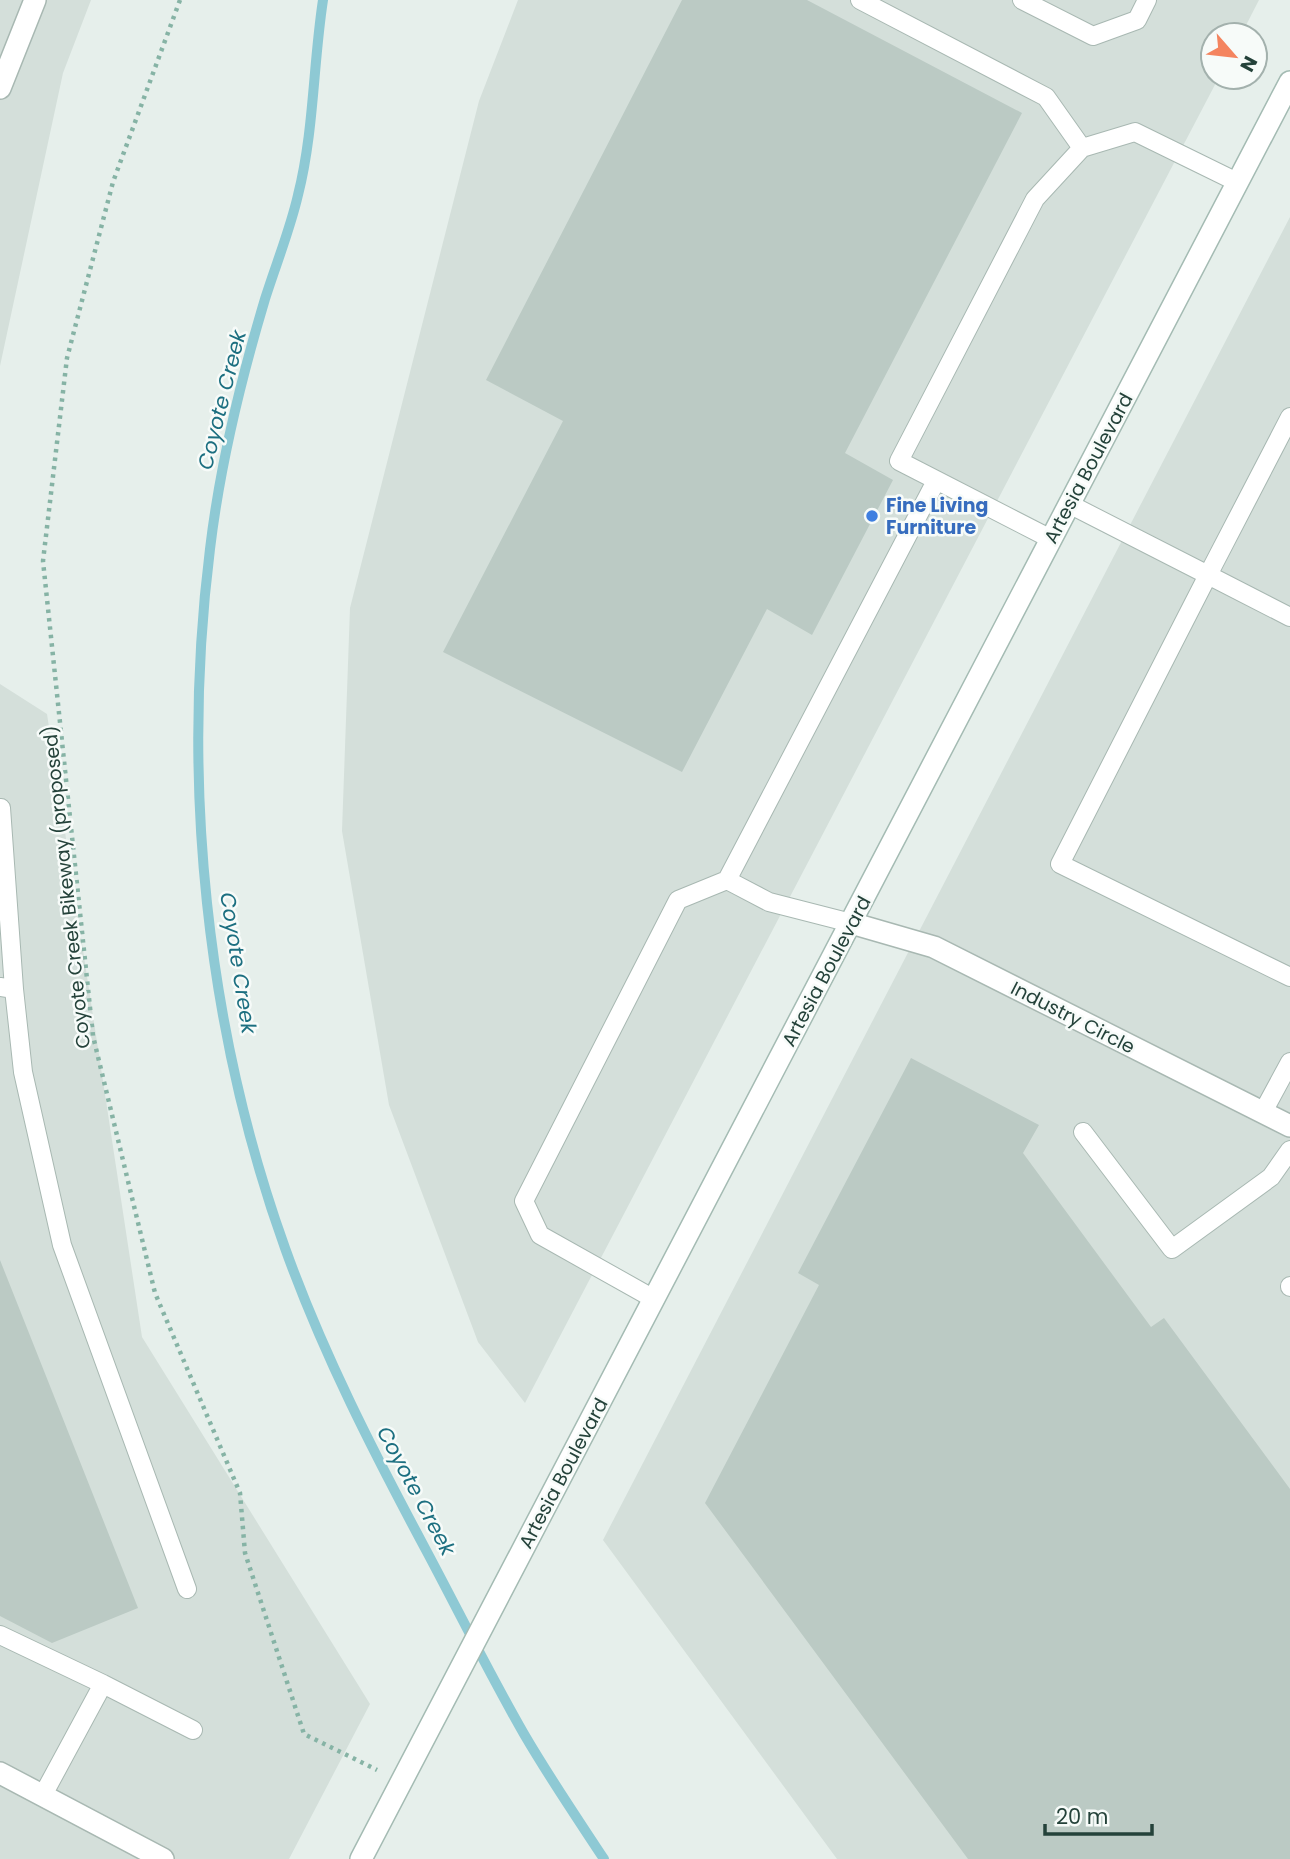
<svg xmlns="http://www.w3.org/2000/svg" width="1290" height="1859" viewBox="0 0 1290 1859" font-family="Poppins,sans-serif">
<style>
.built{fill:#d4dfda}
.lines{fill:none;stroke-linecap:round;stroke-linejoin:round}
.stream{stroke:#8ec9d4;stroke-width:10}
.building{fill:#bbcac4}
.service-casing{stroke:#a8b8b2;stroke-width:20}
.minor-casing{stroke:#a8b8b2;stroke-width:24}
.tertiary-casing{stroke:#a8b8b2;stroke-width:24}
.secondary-casing{stroke:#a4bbb3;stroke-width:24}
.path{stroke:#86b3a5;stroke-width:4.5;stroke-dasharray:3.5 5;stroke-linecap:butt}
.service{stroke:#fff;stroke-width:18}
.minor{stroke:#fff;stroke-width:21}
.tertiary{stroke:#fff;stroke-width:21}
.secondary{stroke:#fff;stroke-width:21}
.shop-dot{fill:#3f7fe0;stroke:#f7fbf9;stroke-width:2.5}
.labels{text-anchor:middle;stroke-width:5;stroke-linejoin:round;paint-order:stroke}
.street-label{font-size:19px;fill:#24423a;stroke:#f7fbf9}
.shop-label{font-size:19px;font-weight:bold;fill:#366cbe;stroke:#f7fbf9;text-anchor:start}
.water-label{font-size:21px;font-style:italic;fill:#1c6f80;stroke:#f7fbf9}
</style>
<rect width="100%" height="100%" fill="#e6efeb"/>
<path class="built" d="M0 0H91L63 73 0 366Z
M518 0H1259L1241 35H1213V77H1219L525 1403 478 1342 389 1105 342 831 350 608 479 101Z
M1290 217V1859H837L603 1540Z
M0 684 47 714 142 1337 370 1704 289 1859H0Z"/>
<g class="lines">
<path class="stream" d="M323 0C313 65 314 132 298 195 290 230 276 264 265 299 241 379 220 465 210 549 181 781 206 1028 285 1248 323 1354 374 1453 427 1552 459 1612 490 1675 524 1734 549 1777 577 1818 604 1859"/>
</g>
<path class="building" d="M682 0H807L1022 113 845 453 893 480 812 635 767 609 682 772 443 652 563 421 486 380Z
M911 1058 1039 1125 1023 1153 1151 1327 1164 1318 1290 1489V1859H968L705 1503 819 1285 798 1273Z
M0 1260 138 1608 52 1643 0 1616Z"/>
<g class="lines">
<defs>
<path id="service" d="M860 0 1046 97 1082 148
M1022 0 1093 36 1137 20 1147 0
M1069 504 1208 575 1290 417
M1051 539 899 461 1035 199 1082 148 1135 132 1237 182
M1290 617 1208 575 1060 864 1290 977
M1 808 14 989
M727 880 769 902 851 923
M0 987 14 989 23 1072 62 1245 187 1589
M1263 1112 1290 1062
M1083 1132 1172 1249 1271 1177 1290 1150
M1290 1286V1287
M654 1299 540 1235 524 1201 678 900 727 880 936 481
M0 1635 103 1684
M43 1795 103 1684 193 1730"/>
<path id="minor" d="M851 923 934 947 1290 1126"/>
<path id="tertiary" d="M0 88 35 0
M0 1773 163 1859"/>
<path id="secondary" d="M361 1859 1290 82"/>
</defs>
<use href="#service" class="service-casing"/>
<use href="#minor" class="minor-casing"/>
<use href="#tertiary" class="tertiary-casing"/>
<use href="#secondary" class="secondary-casing"/>
<path class="path" d="M180 0 113 182 67 358 43 561 93 1036 155 1293 240 1493 245 1553 304 1734 377 1770"/>
<use href="#service" class="service"/>
<use href="#minor" class="minor"/>
<use href="#tertiary" class="tertiary"/>
<use href="#secondary" class="secondary"/>
</g>
<circle class="shop-dot" cx="872" cy="516" r="7"/>
<g class="labels">
<g class="street-label">
<text transform="translate(1088 468) rotate(-62)" y="7">Artesia Boulevard</text>
<text transform="translate(66 887) rotate(-96)" y="7">Coyote Creek Bikeway (proposed)</text>
<text transform="translate(826 971) rotate(-62)" y="7">Artesia Boulevard</text>
<text transform="translate(1073 1017) rotate(27)" y="7">Industry Circle</text>
<text transform="translate(563 1473) rotate(-62)" y="7">Artesia Boulevard</text>
</g>
<g class="shop-label">
<text x="886" y="512">Fine Living<tspan x="886" dy="22">Furniture</tspan></text>
</g>
<g class="water-label">
<text transform="translate(222 400) rotate(-76)" y="7">Coyote Creek</text>
<text transform="translate(238 963) rotate(81)" y="7">Coyote Creek</text>
<text transform="translate(416 1491) rotate(62)" y="7">Coyote Creek</text>
</g>
</g>
<g transform="translate(1234 56) rotate(118)"><circle r="33" fill="#f7fbf9" stroke="#a3b1ad" stroke-width="2"/>
<path d="M0-5L12 26L0 18L-12 26Z" fill="#f4845f"/>
<text y="-10" font-size="19" font-weight="bold" text-anchor="middle" fill="#24423a">N</text>
</g>
<path d="M1045 1824v10h107v-10" fill="none" stroke="#24423a" stroke-width="3.5"/>
<text x="1056" y="1824" font-size="21" fill="#24423a" stroke="#f7fbf9" stroke-width="5" paint-order="stroke">20 m</text>
</svg>
